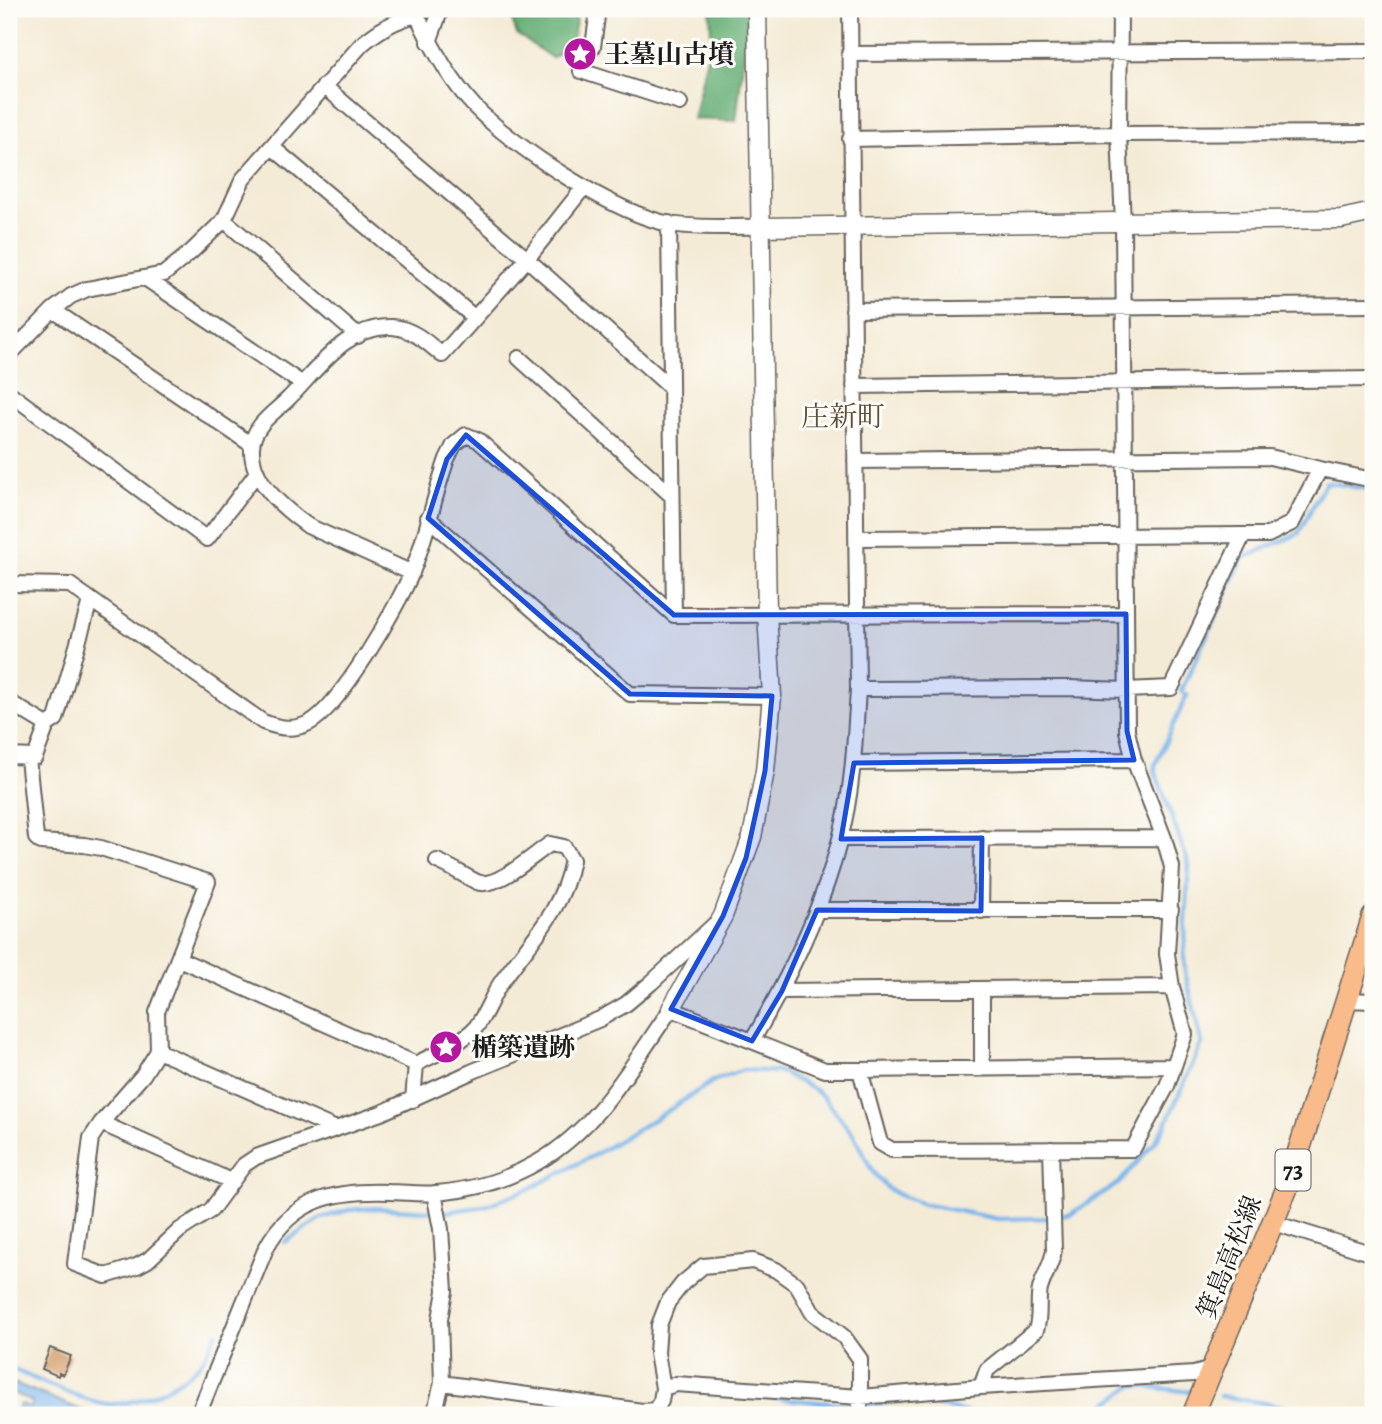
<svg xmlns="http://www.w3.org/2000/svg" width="1382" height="1424" viewBox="0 0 1382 1424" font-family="Alegreya,'Noto Serif JP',serif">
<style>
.forest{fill:#66af76;stroke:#416649;stroke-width:2}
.water{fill:#79b4ea;stroke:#4a6883;stroke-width:2}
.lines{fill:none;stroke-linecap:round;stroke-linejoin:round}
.stream{stroke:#79b4ea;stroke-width:4.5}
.building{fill:#d9a478}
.minor-casing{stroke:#68645d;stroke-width:18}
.tertiary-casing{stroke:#68645d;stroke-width:21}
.primary-casing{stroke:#68645d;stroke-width:24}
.minor{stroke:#fff;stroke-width:14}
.tertiary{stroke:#fff;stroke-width:18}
.primary{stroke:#fabb8b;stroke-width:21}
.marked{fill:#1d4ed8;fill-opacity:0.2;stroke:#1d4ed8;stroke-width:5;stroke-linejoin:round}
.labels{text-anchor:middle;stroke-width:6;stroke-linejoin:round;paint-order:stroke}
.shield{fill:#fdfcf7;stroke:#605f5e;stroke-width:2}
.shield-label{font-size:24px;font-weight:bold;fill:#1c1c1c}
.poi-label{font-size:26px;font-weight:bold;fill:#1c1c1c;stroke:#fdfcf7;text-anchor:start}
.street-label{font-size:26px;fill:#1c1c1c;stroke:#fdfcf7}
.neighbourhood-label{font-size:28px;fill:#5e4c3c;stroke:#fdfcf7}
</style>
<rect width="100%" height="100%" fill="#fdfcf7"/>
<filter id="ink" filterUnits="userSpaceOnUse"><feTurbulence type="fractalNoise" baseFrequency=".0143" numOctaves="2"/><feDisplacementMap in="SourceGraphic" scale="14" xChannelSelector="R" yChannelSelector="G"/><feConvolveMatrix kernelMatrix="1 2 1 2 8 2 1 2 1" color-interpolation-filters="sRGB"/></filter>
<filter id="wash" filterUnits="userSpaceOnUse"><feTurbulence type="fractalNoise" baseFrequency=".00686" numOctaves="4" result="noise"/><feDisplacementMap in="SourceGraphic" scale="28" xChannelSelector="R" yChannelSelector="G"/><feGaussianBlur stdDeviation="1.57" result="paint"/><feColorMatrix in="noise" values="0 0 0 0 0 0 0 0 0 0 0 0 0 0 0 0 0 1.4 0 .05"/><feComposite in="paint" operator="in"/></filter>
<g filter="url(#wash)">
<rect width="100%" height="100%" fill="#f4ebd6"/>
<path class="forest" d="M508 9H578L572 43 552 58 517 34Z
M710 9H747V28L736 121 693 119 711 39Z"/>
<path class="water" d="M9 1381 94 1415H25L26 1412 18 1409 20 1404 30 1408 32 1402 9 1391Z"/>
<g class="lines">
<path class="stream" d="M285 1242 321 1218 349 1210 374 1208 446 1212 485 1206 531 1188 596 1154 666 1112 713 1081 743 1070 782 1072 815 1090 824 1098 853 1134 873 1172 887 1188 899 1195 923 1204 998 1219 1047 1218 1071 1214 1119 1183 1155 1142 1165 1126 1202 1043 1185 972 1184 956 1189 865 1155 771V765L1187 695 1181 691 1243 558 1298 534 1326 482 1373 490
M9 1368C37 1379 71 1396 100 1403 129 1410 184 1385 202 1361 208 1353 212 1342 217 1333
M708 1393 856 1405 916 1400 977 1415
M1220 1396 1295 1408 1294 1415
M522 1415 531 1412 566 1415
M665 1415 669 1396 682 1391
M1091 1415 1133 1385 1192 1392"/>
</g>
<g id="blocks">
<path class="building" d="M50 1348 71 1356 63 1375 59 1373 58 1376 42 1369Z"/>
</g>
</g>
<g filter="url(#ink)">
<use href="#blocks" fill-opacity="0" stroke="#68645d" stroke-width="2"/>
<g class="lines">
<defs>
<path id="minor" d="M418 9 417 15C432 48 449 79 474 106 512 146 615 214 670 224 700 229 732 226 761 227
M598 9 593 47 583 56 581 71 680 103
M429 42 441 9
M849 54 1373 51
M324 86 527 259 670 387
M850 139 1119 134 1373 133
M272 147 475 318
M224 220 358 336
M669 223 674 615
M145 278 301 383
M53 310 252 445
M853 310 1373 305
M9 355 53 310 71 296 87 289 164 274 191 252 224 220 243 179 362 44C379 30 395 20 417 15
M519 358 671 495
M854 386 1373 379
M9 393 207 539 256 474
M855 461 1270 457 1320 469
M428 518 630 694 772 696
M856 538 1243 535
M412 573 308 526C283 508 250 481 252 447 253 424 276 412 290 397 318 369 346 325 392 327 412 328 428 343 442 355L527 259 584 187
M9 584 70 585 263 722C279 728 293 731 309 723 340 707 398 606 412 572 427 536 434 496 447 459L454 445 466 435 478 440 674 615 1126 614
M858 689 1069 688 1126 690 1171 688 1243 535H1268L1292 523 1320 469 1373 480
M9 702 47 725 56 719 90 601
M9 756 35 757 47 725
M28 758 36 838 41 842 84 845 101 848 208 882 157 1012 158 1051 143 1075 101 1123 91 1138 75 1264 106 1276 137 1266 148 1260 180 1230 211 1210 244 1165 256 1157 381 1113 471 1072 600 1019 626 1004 651 983 715 924
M854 763 1134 760
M841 839 1164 838
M817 910H1171
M981 911 982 838
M179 959 416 1064 413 1100
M782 991 1172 987
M1348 1000 1373 1001
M752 1041C789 978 822 910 840 839 853 790 855 739 858 689L850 9
M158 1051 336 1129
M416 1064C435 1054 462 1043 476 1027 486 1014 491 998 500 984 529 942 562 913 572 860L564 847 550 844C533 855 496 890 477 882 464 876 452 867 437 861
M982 1069V989
M860 1070 1174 1066
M101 1123 231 1181
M434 1193 441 1229 445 1291 440 1319 442 1383
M1274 1223 1373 1254
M981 1387 987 1370 1036 1330C1041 1316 1037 1302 1040 1289 1044 1275 1052 1264 1054 1250L1051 1149
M663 1388 676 1384 860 1397 981 1387 1194 1374 1212 1369
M198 1415 266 1248C292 1199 336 1190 389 1192 405 1192 421 1195 437 1193 473 1190 507 1180 538 1162 599 1127 632 1064 671 1009L825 1070H860L880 1143 892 1150 1133 1149 1167 1086 1185 1034 1172 987 1167 954 1172 867 1164 838 1134 760 1127 731 1123 224 1119 134 1120 9
M434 1415 442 1383 642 1411 655 1410
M657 1415 655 1410 661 1401 663 1388 657 1353 659 1325 668 1302 683 1283 703 1266 753 1261 776 1270 797 1285 812 1312 844 1337 860 1359V1415"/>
<path id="tertiary" d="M761 227 1341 219 1373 212
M671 1009 723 916 752 837 765 771 772 696 767 614 757 9"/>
<path id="primary" d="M1193 1415 1287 1188 1373 917"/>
</defs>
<use href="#minor" class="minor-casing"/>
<use href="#tertiary" class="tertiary-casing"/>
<use href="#primary" class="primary-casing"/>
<use href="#minor" class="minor"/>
<use href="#tertiary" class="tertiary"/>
<use href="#primary" class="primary"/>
</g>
</g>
<path class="marked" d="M466 435 674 615 1126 614 1127 731 1134 760 854 763 841 839 982 838 981 911 817 910 782 991 752 1041 671 1009 723 916 746 858 765 771 772 696 630 694 428 518 447 459Z"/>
<defs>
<symbol id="sight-disc" viewBox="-11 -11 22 22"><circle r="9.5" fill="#b5179e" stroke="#fdfcf7"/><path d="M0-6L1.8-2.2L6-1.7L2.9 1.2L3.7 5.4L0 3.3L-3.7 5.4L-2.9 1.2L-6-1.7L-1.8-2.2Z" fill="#fff"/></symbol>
</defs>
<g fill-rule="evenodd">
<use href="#sight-disc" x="561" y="35" width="38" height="38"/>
<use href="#sight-disc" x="427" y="1028" width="38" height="38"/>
</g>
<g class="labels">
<rect class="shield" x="1275.5" y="1149.5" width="35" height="41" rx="5"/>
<g class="shield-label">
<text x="1293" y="1178">73</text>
</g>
<g class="poi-label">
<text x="604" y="63">王墓山古墳</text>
<text x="471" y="1056">楯築遺跡</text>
</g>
<g class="street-label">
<text transform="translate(1229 1257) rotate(-68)" y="9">箕島高松線</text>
</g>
<g class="neighbourhood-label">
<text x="843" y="426">庄新町</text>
</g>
</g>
<rect width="1382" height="1424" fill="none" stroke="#fdfcf7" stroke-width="35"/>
</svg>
